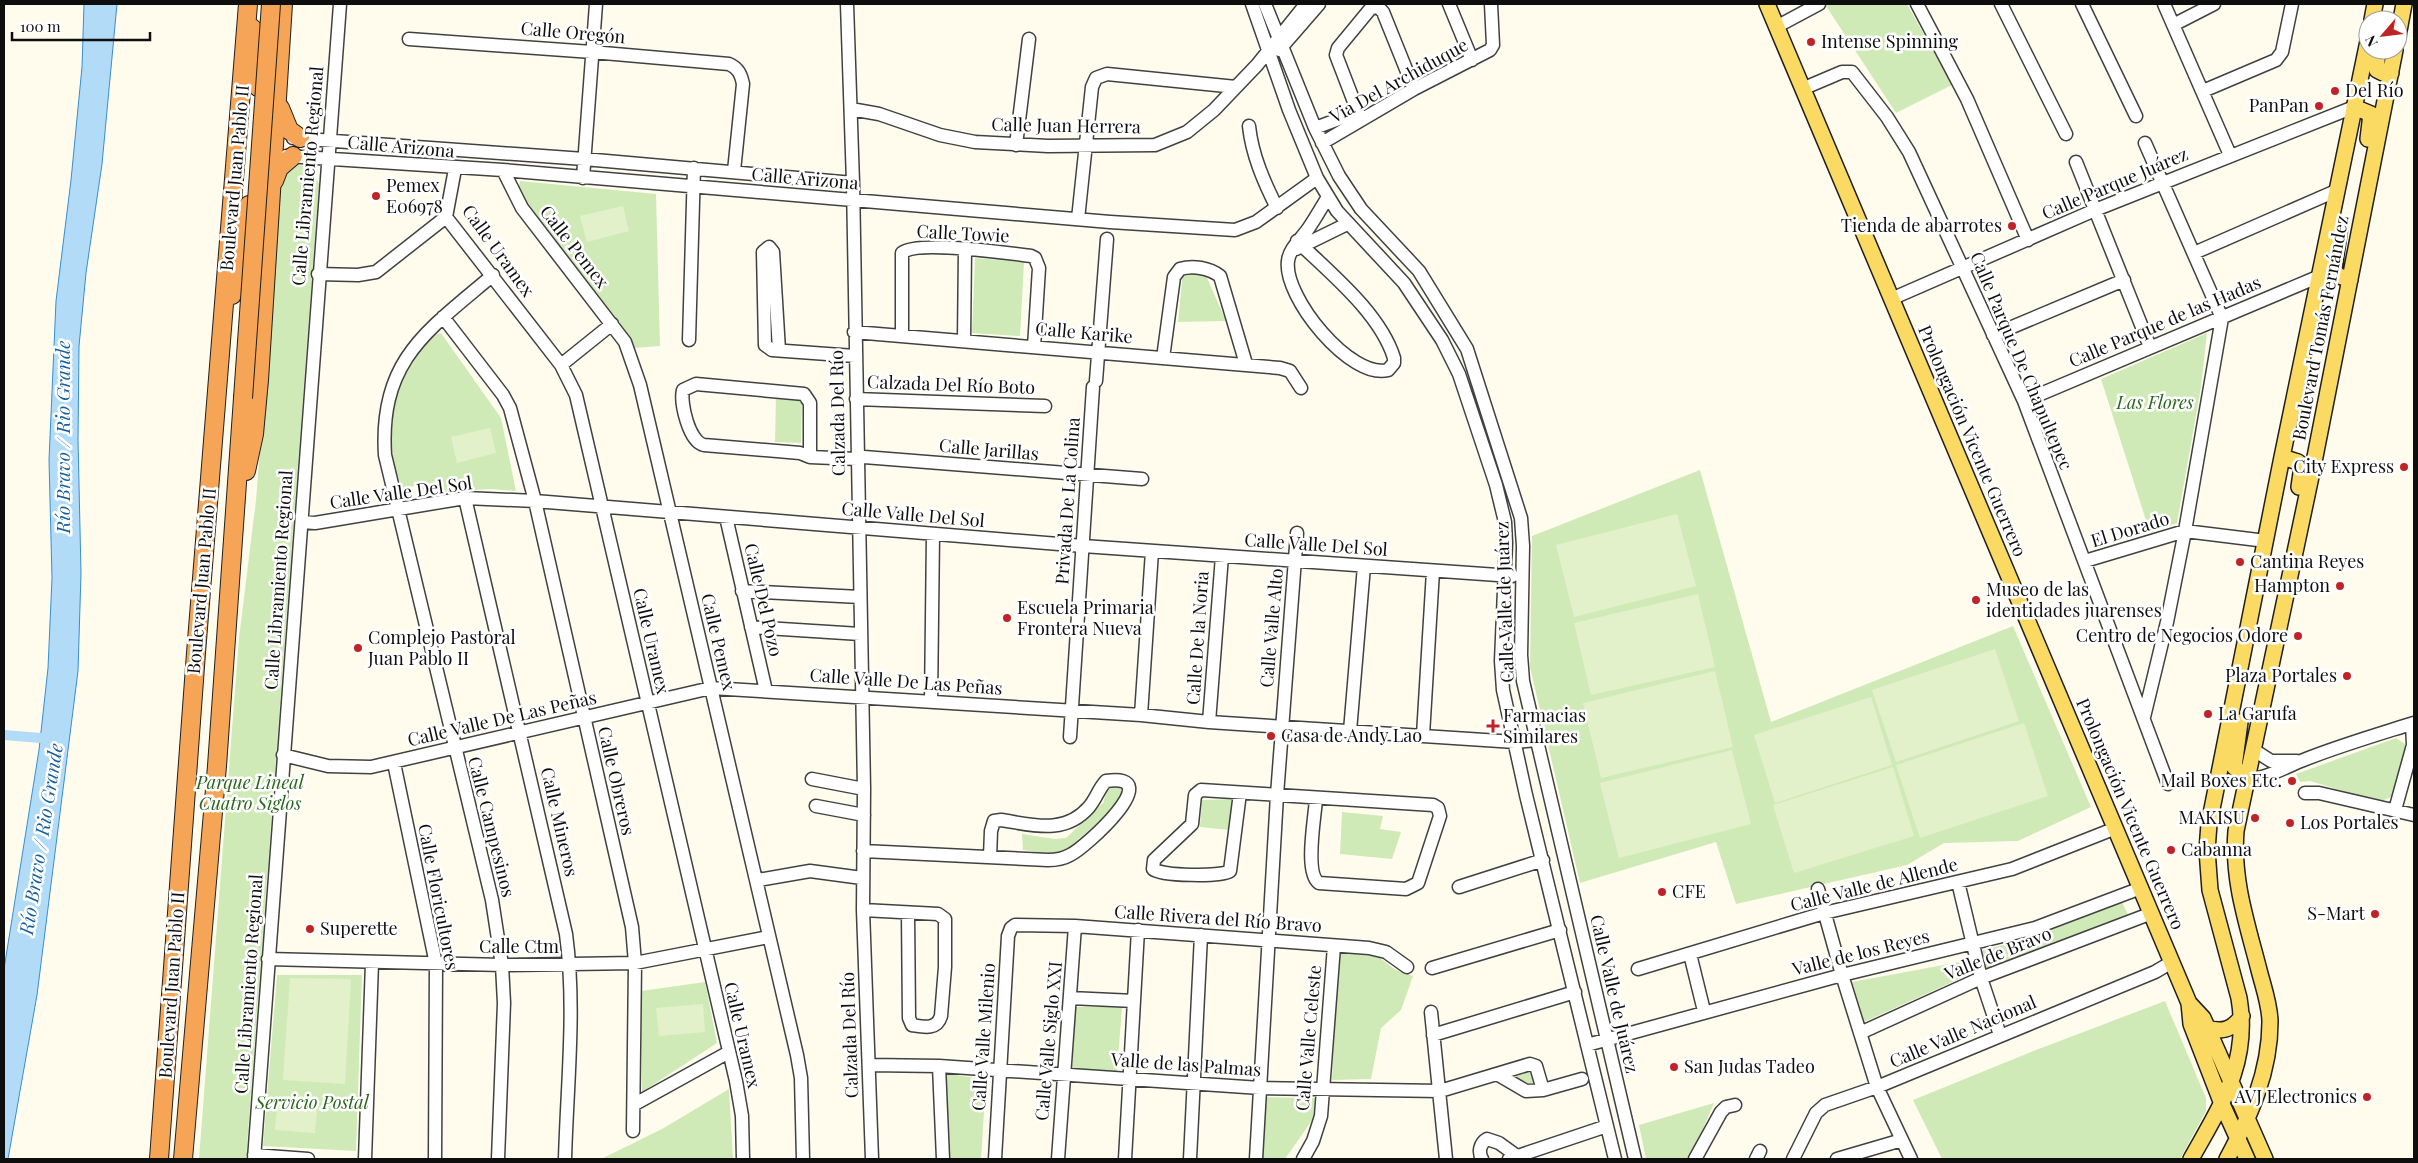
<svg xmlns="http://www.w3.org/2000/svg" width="2418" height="1163" viewBox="0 0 2418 1163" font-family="'Playfair Display',serif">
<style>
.green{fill:#d0eab7}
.pitch{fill:#e2f1c9}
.water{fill:#b2dbf7;stroke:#388ecf}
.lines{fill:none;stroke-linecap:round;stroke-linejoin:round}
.canal{stroke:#b2dbf7;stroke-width:10}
.minor-casing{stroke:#414141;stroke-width:15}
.major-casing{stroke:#1f1f1f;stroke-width:18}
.highway-casing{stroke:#1f1f1f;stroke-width:20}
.minor{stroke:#fff;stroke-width:12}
.major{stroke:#fada63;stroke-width:15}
.highway{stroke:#f6a455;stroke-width:18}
.highway-bridge-casing{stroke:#1f1f1f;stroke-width:20;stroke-linecap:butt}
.highway-bridge{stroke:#f6a455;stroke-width:18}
.poi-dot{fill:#c02326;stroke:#fff;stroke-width:2}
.labels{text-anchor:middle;stroke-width:5;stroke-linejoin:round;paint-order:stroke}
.street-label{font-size:18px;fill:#0e0e0e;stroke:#fff}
.poi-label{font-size:18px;fill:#0e0e0e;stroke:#fff;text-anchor:start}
.park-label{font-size:18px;font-style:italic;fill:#2a661d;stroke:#fff}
.water-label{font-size:19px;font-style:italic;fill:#155fa1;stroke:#fff}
</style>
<rect width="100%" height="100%" fill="#fffcee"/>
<path class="green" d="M1830 4H1907L1952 85 1896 113 1826 6Z
M297 165 317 167 316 177 319 184 246 1159H199L239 638 256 500 281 182 290 168Z
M520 181 656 194 660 346 634 348 518 191Z
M975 258 1024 262 1020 336 972 333Z
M1183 271H1204L1226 321 1178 322Z
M441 333 501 418 516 491 491 489 428 493 418 486 403 487C389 468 389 418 395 396 399 378 409 362 421 349 427 341 432 335 441 333Z
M2207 333 2201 387 2177 523 2150 533 2101 379Z
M776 395 802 398 801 443 775 442Z
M1700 470 1771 722 2013 626 2091 807 2018 841 1944 843 1907 865 1736 904 1716 842 1580 883 1530 667 1532 536Z
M2396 738 2405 744 2406 749 2393 796 2379 802 2310 781 2300 782 2296 774Z
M1108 786 1123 789V801L1060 855 1023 850 1022 834 1055 839 1066 838 1103 803Z
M1232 799 1229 830 1200 827 1202 800Z
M1342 812 1383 816 1380 829 1401 832 1392 859 1340 854Z
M2122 902 2130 919 1985 975 1977 952 2035 936Z
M1337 952 1379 957 1394 969 1413 976 1401 1010 1381 1028 1371 1079 1332 1080Z
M1965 961 1970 974 1864 1022 1852 982Z
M277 975H362L356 1151 263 1146Z
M705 982 717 1043 642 1092 641 991Z
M2165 1001 2206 1098V1111L2180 1159H1942L1913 1100 2036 1050Z
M1076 1007H1122L1117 1072 1072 1068Z
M1530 1070 1535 1086 1531 1087 1508 1076Z
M945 1073 986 1080 981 1159H950L948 1150Z
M729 1089 733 1159H601L662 1129Z
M1263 1097 1315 1098V1116L1285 1159H1261Z
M1714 1103 1690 1159H1646L1639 1125Z"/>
<path class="pitch" d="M623 206 629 231 587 242 580 216Z
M490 428 496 453 457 463 451 437Z
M1677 514 1696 586 1574 617 1556 545Z
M1698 594 1715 667 1591 695 1574 623Z
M1995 649 2019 721 1896 762 1872 690Z
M1715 671 1733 747 1601 778 1583 703Z
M1871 697 1892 765 1775 803 1754 735Z
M2024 723 2048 796 1920 838 1896 765Z
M1732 750 1751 824 1619 858 1600 783Z
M1893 767 1914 836 1794 873 1773 805Z
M290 978 351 979 345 1084 283 1080Z
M703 1004 705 1032 659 1036 656 1008Z
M277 1107 317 1110 315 1133 275 1130Z"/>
<path class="water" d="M84 4H117L102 164 86 273 79 346 78 440 81 573 78 671 37 995 8 1159H4V969L39 750 48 668 52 578 49 460 56 301 71 180 82 67Z"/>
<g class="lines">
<path class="canal" d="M4 735 53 739"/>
<defs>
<path id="minor" d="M847 4 853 183 864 789 863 910 872 1159
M1252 4 1289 110 1317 178 1337 211 1404 283 1442 340 1459 374 1496 485 1505 522 1506 543 1501 661 1503 690 1526 795 1615 1159
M1265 4 1315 128 1339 176 1361 209 1419 271 1467 349 1521 518 1523 546 1521 655 1523 681 1635 1159
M1449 4 1472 60
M1917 4 1967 99 2028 240
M2001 4 2066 134
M2082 4 2136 116
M2164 4 2230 155
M2175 24 2214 4
M1776 27 1819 4
M409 39 592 52 729 64C738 68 741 74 743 84L734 171
M1279 50 1319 4
M1802 89 1842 72H1852L1887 117 1909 152 2024 401 2168 784
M2203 91 2276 60 2282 52 2292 4
M851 109 879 114 940 135 975 142 1048 146 1155 145 1187 132 1214 110 1257 65 1306 4
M1361 120 1336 55 1338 48 1371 8 1378 7 1383 12 1414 89
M1249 126C1252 155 1264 182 1277 208
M1315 128 1358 112
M293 138 584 159 853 183
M1322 143 1414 89 1490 50 1493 45 1491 4
M1016 145 1029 39
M286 156 503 170 1110 222 1235 230 1256 222 1317 178
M2076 162 2150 347
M455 169 446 217 561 365 576 395 736 1081 742 1116 743 1159
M503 170 522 208 625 342 640 385 797 1055 801 1078 803 1159
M583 178 596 4
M1078 219 1092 87 1096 78 1107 74 1236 87
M1297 241C1330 273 1380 313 1394 358V363L1388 370C1351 380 1283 297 1288 261 1289 249 1301 239 1308 229 1315 219 1321 208 1328 197
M1296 249 1347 224
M2194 253 2338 190
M318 274 358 275 376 272 446 217
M493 275C427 331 379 360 385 455L492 900 502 965 504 1003 498 1159
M1891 299 2095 210 2354 107
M443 317 503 395 510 408 535 501 632 927 635 963 633 1131
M854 332 1280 368 1290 371 1301 388
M1993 335 2124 280
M902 336V253C916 240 1008 253 1031 256L1035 258 1039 268 1034 347
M689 340 694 168
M964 341 965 249
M779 350 773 252 769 247 763 252 765 345 772 350 855 356
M1163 358 1174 277 1180 269C1193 265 1209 268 1220 276L1246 364
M561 365 612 324
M1096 381 1107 239
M856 399 1045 406
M2024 401 2320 276
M810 457V403L804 394 696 384 683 390C680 403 689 442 704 445L800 453 810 457 857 459 864 457 1142 479
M465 498 566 934C576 1008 567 1085 565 1159
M726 517 766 691
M302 522 315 523 465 498 535 501 1083 546 1512 576
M2085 561 2185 531 2266 541
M742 591 860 597
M751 627 860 634
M931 702 933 534
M1141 715 1152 551
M2144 717 2167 622 2185 531 2222 318 2145 143
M1209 722 1222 556
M1350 731 1364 566
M1423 735 1433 571
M1070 737 1093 387
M2254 750 2271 761H2297
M283 755 328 766 371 767 711 688 1141 715 1209 722 1515 742 1536 740
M394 763 436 964 435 1159
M812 779 864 789
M2247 779C2266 779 2283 768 2301 761 2338 746 2376 735 2414 723
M1240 793 1230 871C1221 877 1161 876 1153 869L1154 860 1192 824 1195 795 1201 790 1433 805 1438 808 1440 816 1418 883 1406 889 1319 883C1304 873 1315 817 1316 799
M2305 793H2319L2414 815
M816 806 864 815
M2395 810 2413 745 2412 724
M863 851 1048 860C1055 860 1063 859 1070 855 1085 848 1169 772 1106 781 1099 788 1096 799 1089 807 1065 835 1033 825 1001 820L994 821 991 831 990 857
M758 880 810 871 862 878
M1958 882 1981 978 2000 1035
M1459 887 1543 860
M1818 889 1842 975 1877 1087 1911 1159
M863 910 938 914 945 919V967L941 1016C937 1030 924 1027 912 1025L909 1018 908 913
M1690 954 1704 1011
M268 959 502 965 635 963 768 937
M1432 968 1560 930
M1638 969 1824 913 2012 869 2116 828
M1070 998 1134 1001
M1431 1012 1446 1159
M1860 1033 1981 978 2152 913
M1433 1035 1575 992
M1587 1045 1842 975 2035 928 2141 888
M870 1065 939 1066 1260 1088 1440 1091 1530 1064 1536 1066 1543 1090 1526 1091 1497 1074
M939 1066 943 1159
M1543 1090 1582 1079
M635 1104 729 1052
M254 1155 308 1159
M254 1159 340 4
M365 1159 372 963
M995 1159 1008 936 1011 928 1015 925 1075 926 1369 948 1386 952 1407 967
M1058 1159 1075 926
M1125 1159 1138 930
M1190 1159 1201 935
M1256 1159 1277 795 1297 533
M1303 1159 1313 1141 1321 1116 1334 946
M1482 1159C1478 1152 1480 1143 1487 1139L1499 1143 1517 1156
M1509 1159 1607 1126
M1695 1159 1721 1112 1726 1107 1735 1105
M1756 1159 1760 1151
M1793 1159 1816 1113 1825 1105 1877 1087 2155 972 2172 962
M1837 1159 1902 1140"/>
<path id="major" d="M1767 4 2189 1003 2191 1024 2222 1104 2247 1159
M2372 20 2375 4
M2398 36 2404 4
M2377 50V70L2383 73H2391
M2354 107 2371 114 2368 139
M2340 226 2334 269 2337 275 2350 280
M2282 457 2298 462 2302 466 2299 487
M2240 722 2234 767 2247 779
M2189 1003 2203 1018 2265 1159
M2207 1028C2223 1033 2233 1029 2242 1016
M2191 1159C2221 1105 2250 1063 2239 998L2210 890 2207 850 2209 824 2282 457 2368 41
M2227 1159C2250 1116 2270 1072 2270 1022 2270 1005 2263 986 2259 970 2247 923 2232 880 2236 831L2313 467 2395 50"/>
<path id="highway" d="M252 28 257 48 258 87
M280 108 289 130 300 138
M274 181 279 168 293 156
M232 295 240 271 249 205
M246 471 254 434 259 380 283 4
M159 1159 196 653 248 4
M183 1159 217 766 243 398"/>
</defs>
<use href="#minor" class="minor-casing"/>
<use href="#major" class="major-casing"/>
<use href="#highway" class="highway-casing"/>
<use href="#minor" class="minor"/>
<use href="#major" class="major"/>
<use href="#highway" class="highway"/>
<defs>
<path id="highway-bridge" d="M243 398 271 4"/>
</defs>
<use href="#highway-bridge" class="highway-bridge-casing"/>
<use href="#highway-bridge" class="highway-bridge"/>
</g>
<g class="poi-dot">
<circle cx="1811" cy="42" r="5"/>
<circle cx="2335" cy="91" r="5"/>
<circle cx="2319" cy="106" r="5"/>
<circle cx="376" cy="196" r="5"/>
<circle cx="2012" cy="226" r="5"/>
<circle cx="2404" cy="467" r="5"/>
<circle cx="2240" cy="562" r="5"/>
<circle cx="2340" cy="586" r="5"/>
<circle cx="1976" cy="600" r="5"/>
<circle cx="1007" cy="618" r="5"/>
<circle cx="2298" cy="636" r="5"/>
<circle cx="358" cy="648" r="5"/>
<circle cx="2347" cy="676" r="5"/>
<circle cx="2208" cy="714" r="5"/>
<path d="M1490.5 718.5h5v5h5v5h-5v5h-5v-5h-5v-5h5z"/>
<circle cx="1271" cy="736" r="5"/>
<circle cx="2292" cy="781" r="5"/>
<circle cx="2255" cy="818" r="5"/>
<circle cx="2290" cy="823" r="5"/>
<circle cx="2171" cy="850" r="5"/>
<circle cx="1662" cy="892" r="5"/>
<circle cx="2375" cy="914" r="5"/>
<circle cx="310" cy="929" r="5"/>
<circle cx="1674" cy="1067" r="5"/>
<circle cx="2367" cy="1097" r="5"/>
</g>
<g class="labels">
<g class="street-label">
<text transform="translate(573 33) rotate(5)" y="6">Calle Oregón</text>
<text transform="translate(1399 81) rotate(-29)" y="6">Via Del Archiduque</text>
<text transform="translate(1066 126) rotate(1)" y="6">Calle Juan Herrera</text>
<text transform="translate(401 147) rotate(5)" y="6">Calle Arizona</text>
<text transform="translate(308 176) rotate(-85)" y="6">Calle Libramiento Regional</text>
<text transform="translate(235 178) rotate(-85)" y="6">Boulevard Juan Pablo II</text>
<text transform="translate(805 179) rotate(5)" y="6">Calle Arizona</text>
<text transform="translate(2115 184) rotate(-23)" y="6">Calle Parque Juárez</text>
<text transform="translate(963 234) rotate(3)" y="6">Calle Towie</text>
<text transform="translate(574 247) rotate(52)" y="6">Calle Pemex</text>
<text transform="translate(498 251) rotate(54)" y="6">Calle Uramex</text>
<text transform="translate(2165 322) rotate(-23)" y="6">Calle Parque de las Hadas</text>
<text transform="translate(2321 328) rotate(-79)" y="6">Boulevard Tomás Fernández</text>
<text transform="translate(1084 333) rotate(5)" y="6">Calle Karike</text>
<text transform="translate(2021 361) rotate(67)" y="6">Calle Parque De Chapultepec</text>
<text transform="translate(951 385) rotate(2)" y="6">Calzada Del Río Boto</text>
<text transform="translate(838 413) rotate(-91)" y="6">Calzada Del Río</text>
<text transform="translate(1972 441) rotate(67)" y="6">Prolongación Vicente Guerrero</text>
<text transform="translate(989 450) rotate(5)" y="6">Calle Jarillas</text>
<text transform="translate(401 493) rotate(-8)" y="6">Calle Valle Del Sol</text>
<text transform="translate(1068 501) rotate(-86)" y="6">Privada De La Colina</text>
<text transform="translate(913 515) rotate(5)" y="6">Calle Valle Del Sol</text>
<text transform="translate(2130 530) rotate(-17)" y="6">El Dorado</text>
<text transform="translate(1316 545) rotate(4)" y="6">Calle Valle Del Sol</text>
<text transform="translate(279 580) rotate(-86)" y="6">Calle Libramiento Regional</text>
<text transform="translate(202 581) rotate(-85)" y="6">Boulevard Juan Pablo II</text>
<text transform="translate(763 600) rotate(77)" y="6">Calle Del Pozo</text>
<text transform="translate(1505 602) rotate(-92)" y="6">Calle Valle de Juárez</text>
<text transform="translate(1272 628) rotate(-85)" y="6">Calle Valle Alto</text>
<text transform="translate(1198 638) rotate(-86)" y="6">Calle De la Noria</text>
<text transform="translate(651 641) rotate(77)" y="6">Calle Uramex</text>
<text transform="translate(718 642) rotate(77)" y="6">Calle Pemex</text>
<text transform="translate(906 682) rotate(4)" y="6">Calle Valle De Las Peñas</text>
<text transform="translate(502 719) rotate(-13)" y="6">Calle Valle De Las Peñas</text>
<text transform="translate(616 781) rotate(77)" y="6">Calle Obreros</text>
<text transform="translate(2130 814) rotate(67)" y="6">Prolongación Vicente Guerrero</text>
<text transform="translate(559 822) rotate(77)" y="6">Calle Mineros</text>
<text transform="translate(491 827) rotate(76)" y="6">Calle Campesinos</text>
<text transform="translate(1874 885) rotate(-14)" y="6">Calle Valle de Allende</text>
<text transform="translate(438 897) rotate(79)" y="6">Calle Floricultores</text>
<text transform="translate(1218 919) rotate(4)" y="6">Calle Rivera del Río Bravo</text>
<text x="519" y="953">Calle Ctm</text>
<text transform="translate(1861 953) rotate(-14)" y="6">Valle de los Reyes</text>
<text transform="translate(1998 954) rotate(-22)" y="6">Valle de Bravo</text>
<text transform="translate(249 984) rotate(-86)" y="6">Calle Libramiento Regional</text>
<text transform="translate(172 985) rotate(-86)" y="6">Boulevard Juan Pablo II</text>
<text transform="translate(1614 994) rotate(77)" y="6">Calle Valle de Juárez</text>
<text transform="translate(1963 1032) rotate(-23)" y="6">Calle Valle Nacional</text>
<text transform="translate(742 1035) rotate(77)" y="6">Calle Uramex</text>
<text transform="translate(850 1035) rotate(-92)" y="6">Calzada Del Río</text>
<text transform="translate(984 1037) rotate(-86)" y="6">Calle Valle Milenio</text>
<text transform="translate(1309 1038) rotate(-85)" y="6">Calle Valle Celeste</text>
<text transform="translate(1049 1041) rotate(-85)" y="6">Calle Valle Siglo XXI</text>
<text transform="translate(1186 1065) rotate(4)" y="6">Valle de las Palmas</text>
</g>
<g class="poi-label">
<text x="1821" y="48">Intense Spinning</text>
<text x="2345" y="97">Del Río</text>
<text x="2309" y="112" text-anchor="end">PanPan</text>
<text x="386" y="192">Pemex<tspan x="386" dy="21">E06978</tspan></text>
<text x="2002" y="232" text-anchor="end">Tienda de abarrotes</text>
<text x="2394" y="473" text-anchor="end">City Express</text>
<text x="2250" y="568">Cantina Reyes</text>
<text x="2330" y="592" text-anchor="end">Hampton</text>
<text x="1986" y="596">Museo de las<tspan x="1986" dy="21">identidades juarenses</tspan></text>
<text x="1017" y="614">Escuela Primaria<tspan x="1017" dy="21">Frontera Nueva</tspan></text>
<text x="2288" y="642" text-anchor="end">Centro de Negocios Odore</text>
<text x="368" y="644">Complejo Pastoral<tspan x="368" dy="21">Juan Pablo II</tspan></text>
<text x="2337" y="682" text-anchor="end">Plaza Portales</text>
<text x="2218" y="720">La Garufa</text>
<text x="1503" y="722">Farmacias<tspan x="1503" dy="21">Similares</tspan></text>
<text x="1281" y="742">Casa de Andy Lao</text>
<text x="2282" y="787" text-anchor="end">Mail Boxes Etc.</text>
<text x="2245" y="824" text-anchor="end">MAKISU</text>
<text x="2300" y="829">Los Portales</text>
<text x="2181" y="856">Cabanna</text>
<text x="1672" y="898">CFE</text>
<text x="2365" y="920" text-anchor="end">S-Mart</text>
<text x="320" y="935">Superette</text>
<text x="1684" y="1073">San Judas Tadeo</text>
<text x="2357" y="1103" text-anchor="end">AVJ Electronics</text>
</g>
<g class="park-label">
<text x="2155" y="409">Las Flores</text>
<text x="250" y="789">Parque Lineal<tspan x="250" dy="21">Cuatro Siglos</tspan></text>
<text x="312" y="1109">Servicio Postal</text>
</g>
<g class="water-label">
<text transform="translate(63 437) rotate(-90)" y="7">Río Bravo / Rio Grande</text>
<text transform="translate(41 839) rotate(-81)" y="7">Río Bravo / Rio Grande</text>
</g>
</g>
<rect width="2418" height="1163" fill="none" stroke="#0e0e0e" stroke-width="10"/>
<g transform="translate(2383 35) rotate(242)"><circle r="24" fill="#ffffff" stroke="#9f9f9f"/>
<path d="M0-4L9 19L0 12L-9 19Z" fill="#c02326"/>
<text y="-8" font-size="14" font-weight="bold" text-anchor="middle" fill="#0e0e0e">N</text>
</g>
<path d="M12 32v8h138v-8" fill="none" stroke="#0e0e0e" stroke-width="2.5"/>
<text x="20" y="32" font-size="15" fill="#0e0e0e" stroke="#ffffff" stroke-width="4" paint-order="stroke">100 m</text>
</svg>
